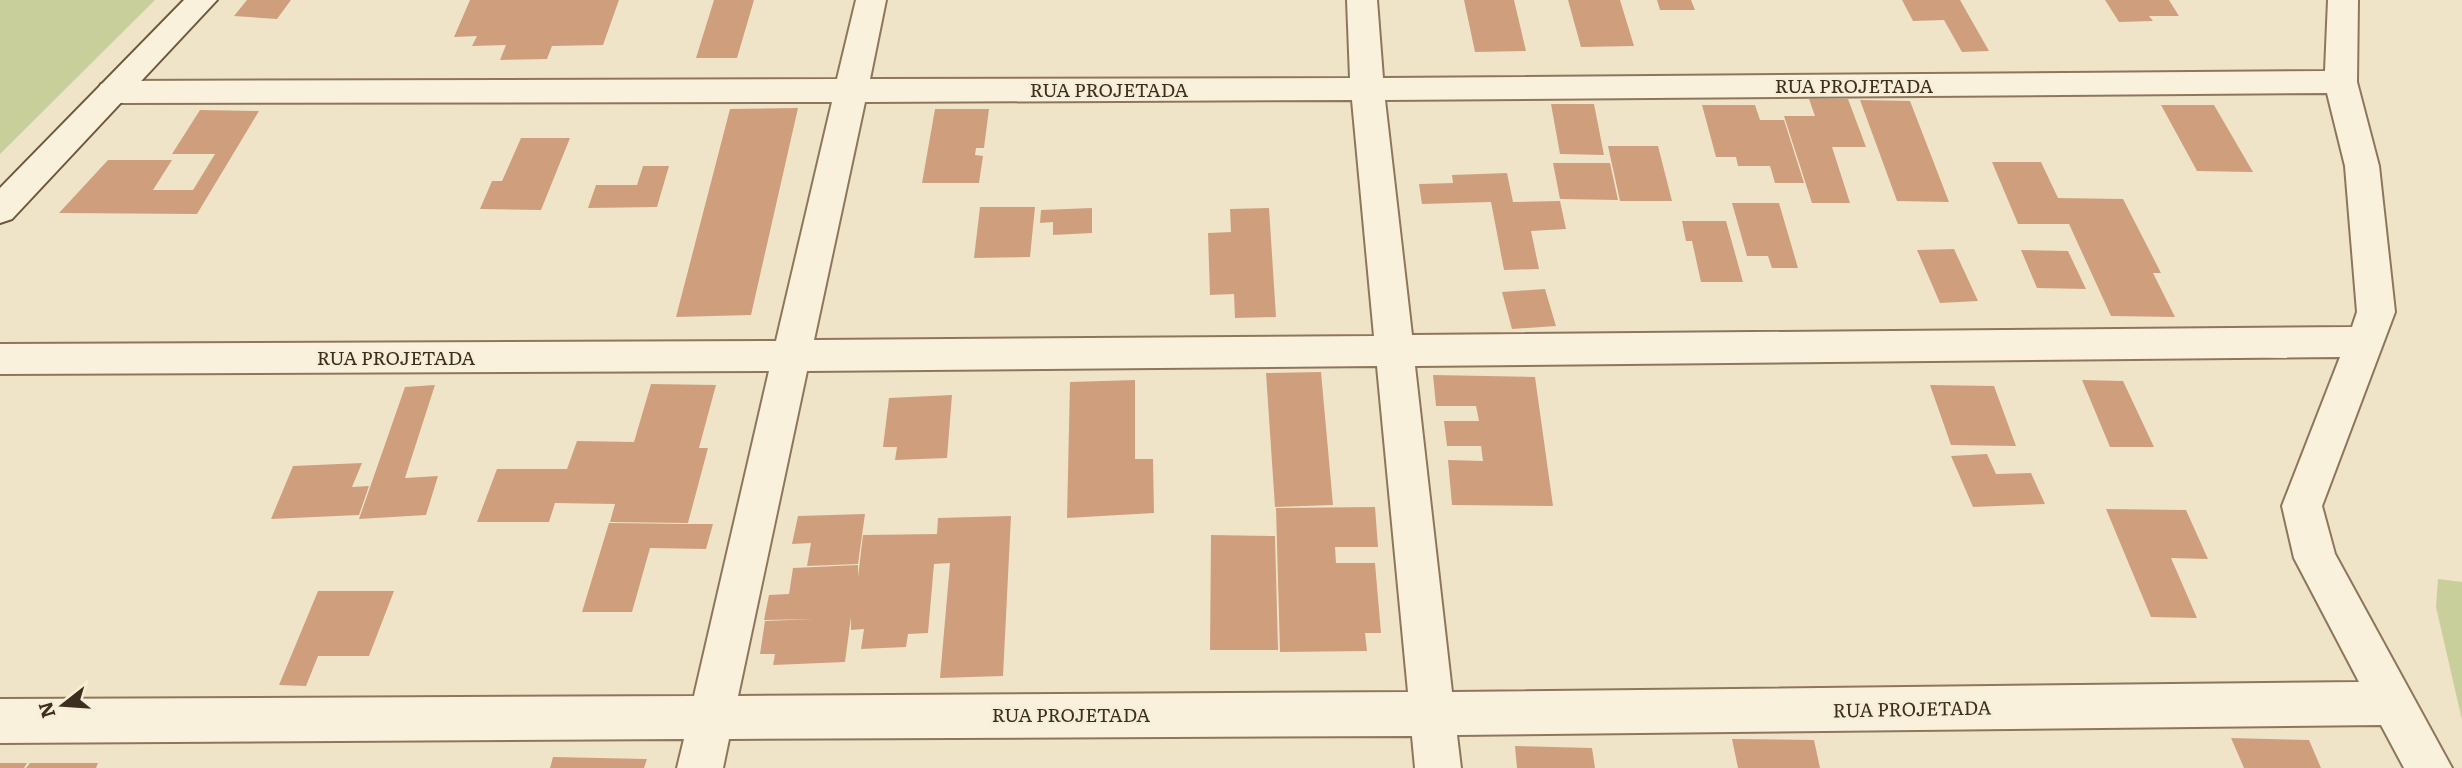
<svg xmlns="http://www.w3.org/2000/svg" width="2462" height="768" viewBox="0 0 2462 768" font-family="Literata,serif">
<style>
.green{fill:#c9cf9b}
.building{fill:#cf9f7d}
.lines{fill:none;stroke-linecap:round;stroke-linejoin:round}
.minor-casing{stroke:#8d765c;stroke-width:4}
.secondary-casing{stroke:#6f573f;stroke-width:4}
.minor{fill:#faf1dc;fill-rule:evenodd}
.secondary{fill:#faf1dc;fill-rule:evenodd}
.labels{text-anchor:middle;stroke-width:5;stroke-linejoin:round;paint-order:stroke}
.street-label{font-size:19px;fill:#3d2e20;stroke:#f7eed8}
</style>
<rect width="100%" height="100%" fill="#f0e4c8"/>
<path class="green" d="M0 0H155L0 154Z
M2438 579 2462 582V720L2436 607Z"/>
<path class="building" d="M247 0H291L277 19 234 16Z
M470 0H619L603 45 552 46 547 59 500 60 506 45 472 46 477 36 454 37Z
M714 0H754L737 58H696Z
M1464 0H1514L1526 51 1475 52Z
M1568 0H1620L1634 46 1581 47Z
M1657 0H1691L1695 10H1660Z
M1902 0H1960L1989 51 1962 52 1944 20 1913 21Z
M2105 0H2169L2179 16H2149L2153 21 2119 22Z
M1809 99H1848L1866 147H1832L1850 203H1812L1784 116H1815Z
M1860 100 1910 101 1949 202 1897 201Z
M1551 104H1594L1604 155 1560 154Z
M1702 105H1755L1760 120H1784L1804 183H1775L1770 166H1738L1736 157H1716Z
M2161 105H2214L2253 172 2197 171Z
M798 108 751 315 676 317 730 109Z
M935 109H989L984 148H976L975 155 983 156 979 183H922Z
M200 110 259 111 197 214 59 213 108 160H172L153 190H193L215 154H172Z
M521 138H570L541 210 480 209 492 181H502Z
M1608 146H1658L1672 201H1620Z
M1992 162H2041L2058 198 2123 199 2161 273H2153L2175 317 2111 316 2069 224H2018Z
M1553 163H1610L1618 200 1560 199Z
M643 166H669L657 207 588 208 596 185H637Z
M1507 173 1513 202 1560 201 1566 229 1531 231 1539 269 1504 270 1491 202 1422 204 1419 184 1453 183 1452 175Z
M1732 203H1779L1798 268H1772L1768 256H1747Z
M980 207H1035L1030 257 974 258Z
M1092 208V233L1053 235V222L1040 223 1041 210Z
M1269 208 1276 317 1235 318 1234 294 1210 295 1208 233 1231 232 1230 209Z
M1682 221H1726L1743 282H1701L1692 241H1686Z
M1954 249 1978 301 1940 303 1917 250Z
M2021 250 2068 251 2086 289 2037 288Z
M1545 289 1556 326 1512 329 1502 292Z
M1321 372 1333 505 1275 507 1266 373Z
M1433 375 1535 377 1553 506 1452 505 1448 460 1483 461 1481 446H1447L1444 421H1479L1476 406H1436Z
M1135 380V459H1153L1154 513 1067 518 1070 382Z
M2082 380 2123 381 2154 447H2110Z
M651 384 716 385 699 448H708L688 523 610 522 615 504 555 503 549 522H477L497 469H567L577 441 634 442Z
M435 385 405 478 438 476 426 515 359 519 405 387Z
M1930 385 1994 386 2016 446 1951 445Z
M952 395 947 458 895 460 897 447H883L889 398Z
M1987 454 1996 474 2031 473 2045 504 1973 507 1951 456Z
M362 463 352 487 369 486 359 515 271 519 293 466Z
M1375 507 1378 547H1335L1336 563H1375L1381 633H1365L1367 651 1280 652 1276 508Z
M2106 509 2186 510 2208 559 2171 558 2197 618 2151 617Z
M865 514 858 564 807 566 811 543 792 544 798 516Z
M1011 516 1003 676 940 678 950 563 934 564 928 633 908 634 906 647 861 649 864 629 851 630V617L845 662 773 665 775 654H760L765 621 815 619 764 620 769 595 789 594 793 568 858 565V577L863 535 937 534 938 518Z
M609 523 689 524H713L706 549 650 548 632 612H582Z
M1211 535 1275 536 1278 650H1210Z
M318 591H394L369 656H318L306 686 279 685Z
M2231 738 2309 740 2321 768H2244Z
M1732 739 1814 740 1820 768H1738Z
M1515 746 1592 748 1595 768H1517Z
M553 757 647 759 644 768H550Z
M0 763H27L24 768H0Z
M30 763H98L96 768H26Z"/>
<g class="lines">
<defs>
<path id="minor" d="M856 0H886L870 79 1350 78 1347 0H1377L1383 78 2325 71 2328 0H2358L2357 82 2379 166 2395 312 2322 506 2335 554 2452 768H2404L2381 725 1457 735 1461 768H1415L1412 736 729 739 723 768H677L684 739 0 743V699L694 696 769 371 0 374V344L776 341 832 102 113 103 101 100 97 92 101 84 113 81 837 79ZM2327 93 2345 166 2357 312 2352 327 1412 335 1385 100ZM1352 100 1374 336 814 340 865 102ZM2340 357 2282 506 2294 558 2359 682 1452 692 1415 366ZM1377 366 1408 692 738 696 807 371Z"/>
<path id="secondary" d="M184 0H217L12 219 0 223V188Z"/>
</defs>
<use href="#minor" class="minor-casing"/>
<use href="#secondary" class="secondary-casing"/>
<use href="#minor" class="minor"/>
<use href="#secondary" class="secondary"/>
</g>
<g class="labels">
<g class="street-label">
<text x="1854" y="93">RUA PROJETADA</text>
<text x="1109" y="97">RUA PROJETADA</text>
<text x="396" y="365">RUA PROJETADA</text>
<text transform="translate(1912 709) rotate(-1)" y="7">RUA PROJETADA</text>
<text x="1071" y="722">RUA PROJETADA</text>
</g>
</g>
<g transform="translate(63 705) rotate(253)" stroke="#f7eed8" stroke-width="5" paint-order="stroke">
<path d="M0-5L12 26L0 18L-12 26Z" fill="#3d2e20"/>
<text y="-10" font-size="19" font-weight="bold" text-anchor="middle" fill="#3d2e20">N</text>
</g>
</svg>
